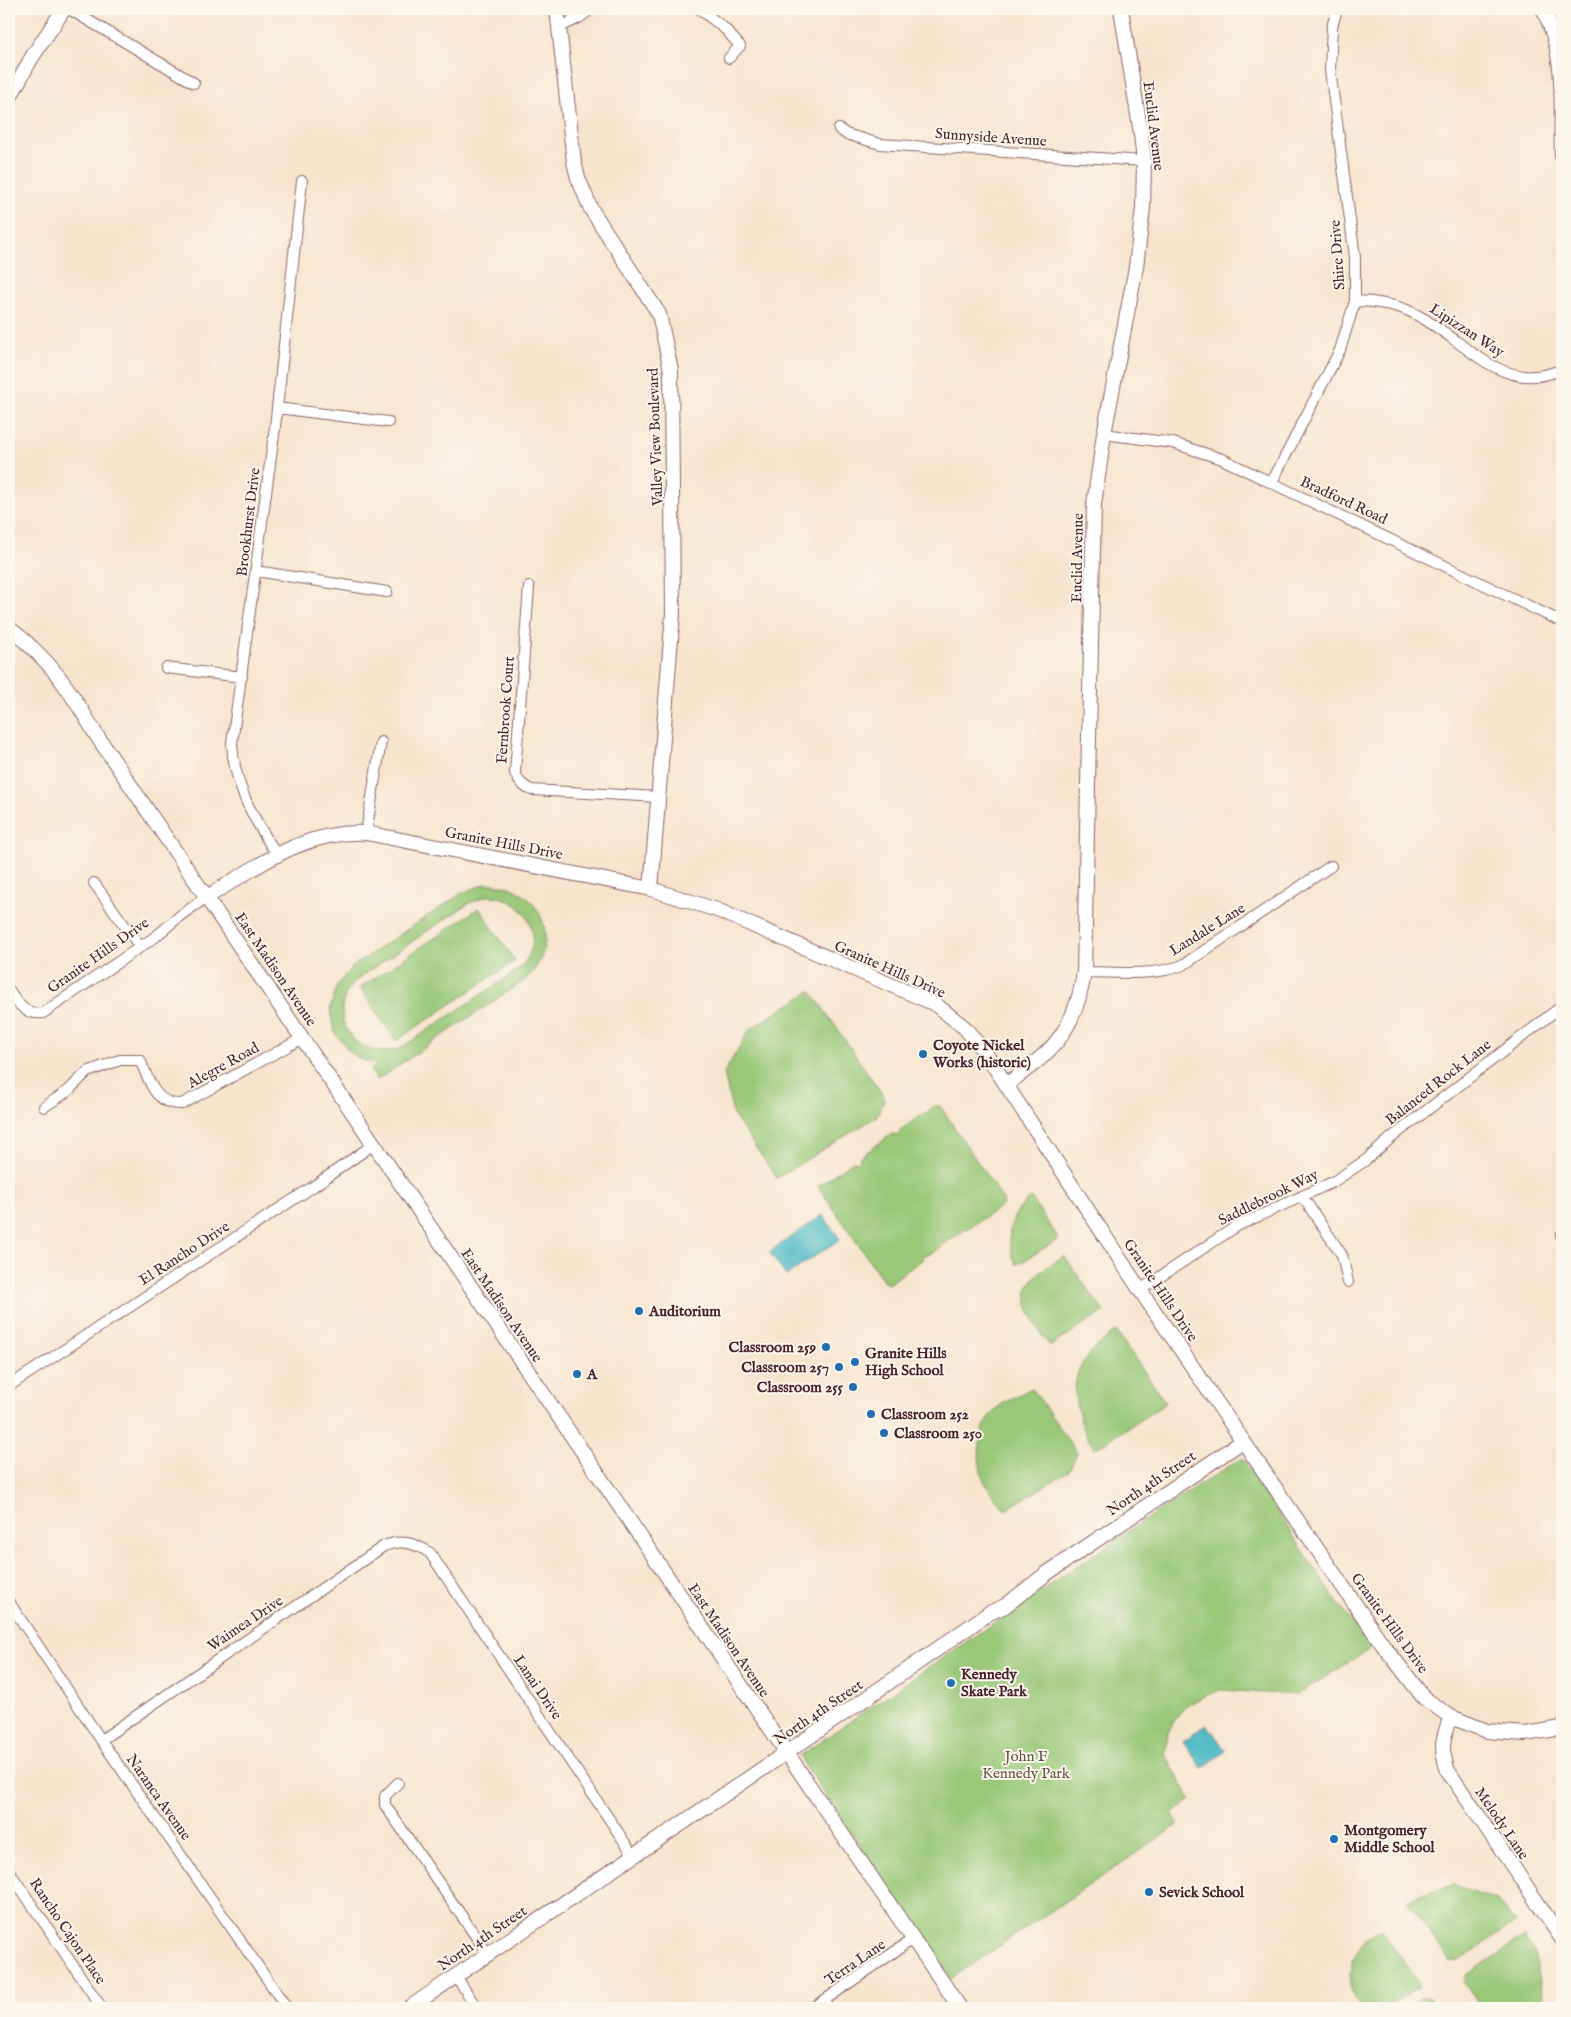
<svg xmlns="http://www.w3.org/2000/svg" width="1571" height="2017" viewBox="0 0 1571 2017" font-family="'IM FELL English',serif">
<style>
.green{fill:#98c878;stroke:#717452;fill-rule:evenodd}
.water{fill:#4cbac4;stroke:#4b6c78}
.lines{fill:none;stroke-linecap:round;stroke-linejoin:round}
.stream{stroke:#4cbac4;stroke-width:2.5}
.minor-casing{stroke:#876464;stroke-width:12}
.tertiary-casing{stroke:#876464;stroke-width:16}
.minor{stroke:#fff;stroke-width:10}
.tertiary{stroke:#fff;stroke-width:14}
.poi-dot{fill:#1f6fb2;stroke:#fbf7ec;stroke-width:2}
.labels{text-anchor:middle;stroke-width:4;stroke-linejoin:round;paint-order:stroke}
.street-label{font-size:15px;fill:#4a1f2b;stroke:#fbf7ec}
.poi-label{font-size:15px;font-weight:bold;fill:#4a1f2b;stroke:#fbf7ec;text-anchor:start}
.park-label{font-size:15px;fill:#615242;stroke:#fbf7ec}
</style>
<rect width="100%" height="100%" fill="#fbf7ec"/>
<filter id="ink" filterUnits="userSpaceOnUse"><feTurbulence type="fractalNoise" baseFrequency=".02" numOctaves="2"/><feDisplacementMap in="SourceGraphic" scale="10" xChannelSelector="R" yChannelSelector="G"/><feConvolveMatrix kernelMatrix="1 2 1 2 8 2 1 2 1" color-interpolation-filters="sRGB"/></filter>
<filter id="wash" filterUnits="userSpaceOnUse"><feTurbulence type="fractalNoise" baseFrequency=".0096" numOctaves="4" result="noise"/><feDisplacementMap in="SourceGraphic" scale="20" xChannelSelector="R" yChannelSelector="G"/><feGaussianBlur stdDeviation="1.12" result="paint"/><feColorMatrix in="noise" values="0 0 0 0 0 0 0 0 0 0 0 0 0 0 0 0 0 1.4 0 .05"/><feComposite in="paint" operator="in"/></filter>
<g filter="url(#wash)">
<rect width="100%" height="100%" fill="#f7e4cd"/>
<path class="green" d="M485 884C542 881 567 947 522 982L377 1080 370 1070 377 1064 365 1061 351 1053 335 1033 330 1009 337 985 353 966 462 893ZM487 896C529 895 550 945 515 972L401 1048C353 1066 320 1008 360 977L469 903Z
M479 908 515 961 396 1041 360 988Z
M811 991 885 1098 876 1117 777 1178 733 1115 724 1073 750 1029Z
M935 1106H940L1003 1200V1205L967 1229 962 1228V1232L927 1256 923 1255 922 1260 888 1284 884 1282 818 1186 853 1161 859 1162 860 1157 892 1134 899 1136 900 1130Z
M1031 1198 1059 1239 1017 1265C1004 1242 1008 1214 1031 1198Z
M1064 1256 1104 1312 1050 1346C1043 1338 1038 1329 1033 1319 1015 1285 1037 1273 1064 1256Z
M1116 1331 1166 1403 1095 1449C1086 1437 1083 1428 1079 1414 1066 1375 1086 1352 1116 1331Z
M1032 1388 1077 1453 1069 1471 1005 1510C998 1500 987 1489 983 1478 975 1456 979 1422 998 1407 1008 1399 1021 1394 1032 1388Z
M1242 1458 1337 1602 1372 1648 1297 1695 1221 1690 1204 1696 1185 1707 1174 1720 1168 1733 1165 1754 1191 1800 1172 1814 1179 1824 951 1979 799 1756 1158 1511Z
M1455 1885 1496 1900 1515 1922 1459 1961 1450 1962 1408 1902 1420 1894Z
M1381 1929 1419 1984 1418 1988 1386 2008H1362L1350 1990 1352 1961 1364 1940Z
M1524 1937 1534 1952 1543 1996 1535 2008H1482L1464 1982 1467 1975Z
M1421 1998H1429L1436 2008H1406Z"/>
<path class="water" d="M823 1215 840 1239 786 1276 769 1252Z
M1207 1724 1226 1751 1202 1768 1183 1741Z"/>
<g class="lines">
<path class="stream" d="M9 1999 15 2008"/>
</g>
</g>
<g filter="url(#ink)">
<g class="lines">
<defs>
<path id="minor" d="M69 9 194 83
M700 9 725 29 740 46 729 58
M560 27 579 18 591 9
M839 129 846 134 880 144 1144 161
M1355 301C1374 301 1399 305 1415 314 1464 338 1502 397 1562 369
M277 408 388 422
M1104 434 1173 443 1222 459 1562 622
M1272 482 1340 350 1355 301V257L1330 70 1332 27 1337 9
M256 571 387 592
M529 587 515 773C518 782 523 787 532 790L659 797
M166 668 242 677
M366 833 381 742
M277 855C254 819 234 787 232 743L275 427 302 181
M94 883 140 947
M1084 972C1117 972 1152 977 1183 965L1331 866
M9 990C18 1004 24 1015 43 1013L155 937 181 915 207 897
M44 1107 68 1091 87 1072 120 1060H140C149 1080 155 1106 182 1104L303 1038
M1302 1196 1342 1255 1348 1282
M1561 1235 1562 1237
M1140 1290 1237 1226 1333 1182 1366 1160 1391 1138 1562 1006
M9 1386 314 1186 374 1144
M9 1602 101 1740 287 2008
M101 1740 384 1546C402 1539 415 1543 430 1553L634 1856
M398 1783 385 1796V1805L488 1954
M9 1871 102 2008
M455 1975 477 2008
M813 2008 913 1939"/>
<path id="tertiary" d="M557 9 574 162 578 178 591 209 659 314 671 370 673 613 651 889
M1543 9C1568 59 1560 102 1562 156
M9 99 32 57 64 9
M9 628C52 661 70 690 97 736L960 2008
M207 897C258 866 304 830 366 833L651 889 717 910 935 1004 965 1028 986 1054 1140 1290 1243 1441 1383 1645 1424 1698 1451 1717 1487 1731 1525 1734 1562 1728
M1007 1085C1019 1074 1034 1065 1046 1053 1069 1032 1080 1002 1084 972L1094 504 1104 434 1136 267 1143 208 1144 161 1141 134 1121 9
M1451 1717C1442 1739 1440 1748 1448 1771L1562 1939
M409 2008C602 1876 797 1748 989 1613L1005 1606 1046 1574 1243 1441"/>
</defs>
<use href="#minor" class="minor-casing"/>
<use href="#tertiary" class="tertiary-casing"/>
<use href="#minor" class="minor"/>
<use href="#tertiary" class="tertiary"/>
</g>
</g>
<g class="poi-dot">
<circle cx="923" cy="1054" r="5"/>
<circle cx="639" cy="1311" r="5"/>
<circle cx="826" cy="1347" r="5"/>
<circle cx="855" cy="1362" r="5"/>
<circle cx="839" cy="1367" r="5"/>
<circle cx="577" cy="1374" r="5"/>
<circle cx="853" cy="1387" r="5"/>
<circle cx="871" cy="1414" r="5"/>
<circle cx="884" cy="1433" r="5"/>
<circle cx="951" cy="1683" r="5"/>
<circle cx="1334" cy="1839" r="5"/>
<circle cx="1149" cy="1892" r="5"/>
</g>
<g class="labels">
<g class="street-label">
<text transform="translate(1154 126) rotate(83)" y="5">Euclid Avenue</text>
<text transform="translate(991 137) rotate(4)" y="5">Sunnyside Avenue</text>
<text transform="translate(1337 255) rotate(-94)" y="5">Shire Drive</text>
<text transform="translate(1467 330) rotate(33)" y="5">Lipizzan Way</text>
<text transform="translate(655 437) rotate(-92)" y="5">Valley View Boulevard</text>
<text transform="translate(1344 500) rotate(25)" y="5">Bradford Road</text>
<text transform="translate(248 522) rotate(-83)" y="5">Brookhurst Drive</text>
<text transform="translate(1077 558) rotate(-89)" y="5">Euclid Avenue</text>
<text transform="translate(505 710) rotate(-86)" y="5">Fernbrook Court</text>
<text transform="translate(504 843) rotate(11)" y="5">Granite Hills Drive</text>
<text transform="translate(1207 929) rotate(-32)" y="5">Landale Lane</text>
<text transform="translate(98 955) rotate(-35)" y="5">Granite Hills Drive</text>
<text transform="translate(276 969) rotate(56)" y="5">East Madison Avenue</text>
<text transform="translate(890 969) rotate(24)" y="5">Granite Hills Drive</text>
<text transform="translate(223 1065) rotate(-29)" y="5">Alegre Road</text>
<text transform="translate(1438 1082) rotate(-38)" y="5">Balanced Rock Lane</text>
<text transform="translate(1268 1197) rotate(-26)" y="5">Saddlebrook Way</text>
<text transform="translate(184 1253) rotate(-33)" y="5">El Rancho Drive</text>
<text transform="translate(1161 1290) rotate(56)" y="5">Granite Hills Drive</text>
<text transform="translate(502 1305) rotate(56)" y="5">East Madison Avenue</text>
<text transform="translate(1151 1483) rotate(-34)" y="5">North 4th Street</text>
<text transform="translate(245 1623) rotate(-34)" y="5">Waimea Drive</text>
<text transform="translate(1390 1623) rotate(54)" y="5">Granite Hills Drive</text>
<text transform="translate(729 1640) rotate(56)" y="5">East Madison Avenue</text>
<text transform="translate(538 1687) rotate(56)" y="5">Lanai Drive</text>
<text transform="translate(818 1712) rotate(-34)" y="5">North 4th Street</text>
<text transform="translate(159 1797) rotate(55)" y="5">Naranca Avenue</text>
<text transform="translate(1502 1823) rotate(56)" y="5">Melody Lane</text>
<text transform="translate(68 1931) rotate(56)" y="5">Rancho Cajon Place</text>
<text transform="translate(482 1938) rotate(-34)" y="5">North 4th Street</text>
<text transform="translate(855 1962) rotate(-34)" y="5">Terra Lane</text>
</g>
<g class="poi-label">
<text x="933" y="1050">Coyote Nickel<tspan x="933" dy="17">Works (historic)</tspan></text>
<text x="649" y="1316">Auditorium</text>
<text x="816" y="1352" text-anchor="end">Classroom 259</text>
<text x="865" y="1358">Granite Hills<tspan x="865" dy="17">High School</tspan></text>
<text x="829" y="1372" text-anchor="end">Classroom 257</text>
<text x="587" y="1379">A</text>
<text x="843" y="1392" text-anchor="end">Classroom 255</text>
<text x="881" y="1419">Classroom 252</text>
<text x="894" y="1438">Classroom 250</text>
<text x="961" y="1679">Kennedy<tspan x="961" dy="17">Skate Park</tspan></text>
<text x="1344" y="1835">Montgomery<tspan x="1344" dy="17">Middle School</tspan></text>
<text x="1159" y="1897">Sevick School</text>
</g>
<g class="park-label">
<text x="1026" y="1761">John F<tspan x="1026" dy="17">Kennedy Park</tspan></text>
</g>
</g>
<rect width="1571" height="2017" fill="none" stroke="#fbf7ec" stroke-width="30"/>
</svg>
